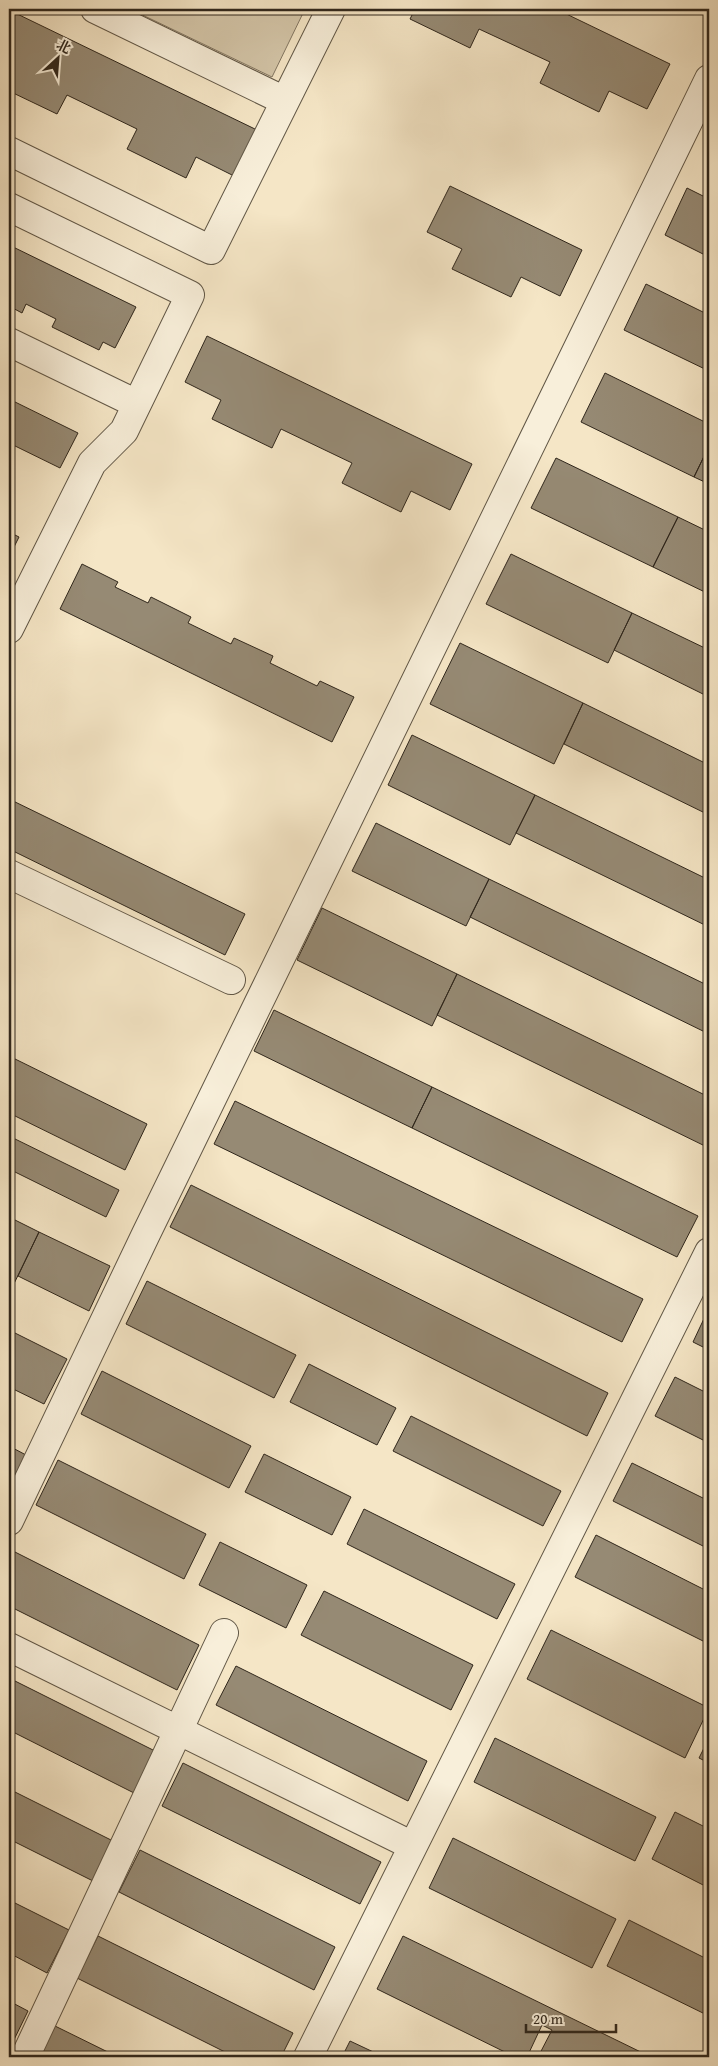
<svg xmlns="http://www.w3.org/2000/svg" width="718" height="2066" viewBox="0 0 718 2066" font-family="'Gentium Book Plus','Noto Serif SC',serif">
<style>
.green{fill:#d4c6a9;stroke:#827662}
.building{fill:#968a74;stroke:#30271c}
.lines{fill:none;stroke-linecap:round;stroke-linejoin:round}
.minor-casing{stroke:#615746;stroke-width:30}
.minor{stroke:#f8efda;stroke-width:28}
</style>
<rect width="100%" height="100%" fill="#f5e6c6"/>
<filter id="stains"><feTurbulence type="fractalNoise" baseFrequency=".004" numOctaves="4"/><feColorMatrix values="0 0 0 0 .2 0 0 0 0 .09 0 0 0 0 .02 0 0 0 .5 -.17"/></filter>
<radialGradient id="worn" r=".72"><stop offset=".6" stop-color="#630" stop-opacity="0"/><stop offset="1" stop-color="#630" stop-opacity=".3"/></radialGradient>
<path class="green" d="M130 9H305L272 77Z"/>
<path class="building" d="M415 9H556L670 64 647 109 609 91 599 112 540 83 550 62 479 29 470 48 410 19Z
M9 10 257 130 234 176 196 157 186 178 127 149 137 129 67 95 57 114 9 91Z
M450 186 582 250 560 296 521 277 511 297 452 269 462 249 427 232Z
M687 188 709 199V257L665 235Z
M9 245 136 307 115 348 103 342 99 350 52 327 56 319 26 304 22 313 9 306Z
M646 284 709 315V371L624 330Z
M207 336 472 464 450 510 411 491 401 512 342 483 352 463 281 429 272 448 212 419 221 400 185 382Z
M605 373 709 424V446L694 477 581 422Z
M9 399 78 433 60 468 9 443Z
M709 446V484L694 477Z
M556 458 678 517 653 567 531 508Z
M678 517 709 532V594L653 567Z
M9 532 19 537 9 557Z
M511 554 632 613 608 663 486 604Z
M82 564 118 582 115 587 148 603 151 597 191 617 188 623 231 644 234 638 273 656 270 663 317 686 320 681 354 697 332 742 60 609Z
M632 613 709 650V697L614 650Z
M460 643 583 703 554 764 430 704Z
M583 703 709 765V815L564 744Z
M412 735 535 795 510 845 388 785Z
M535 795 709 880V927L516 833Z
M9 799 245 914 225 955 9 849Z
M376 823 489 879 466 926 352 871Z
M489 879 709 986V1034L470 917Z
M322 908 457 974 432 1026 297 960Z
M457 974 709 1097V1148L437 1015Z
M274 1010 432 1087 412 1128 254 1051Z
M9 1056 147 1124 125 1170 9 1113Z
M432 1087 698 1216 677 1257 412 1128Z
M235 1101 643 1299 622 1342 214 1144Z
M9 1136 119 1190 106 1217 9 1169Z
M191 1185 608 1393 587 1436 170 1227Z
M9 1217 39 1232 9 1294Z
M39 1232 110 1266 89 1311 18 1276Z
M147 1281 296 1355 274 1398 126 1324Z
M709 1308V1350L693 1342Z
M9 1330 67 1359 44 1404 9 1387Z
M309 1364 396 1408 377 1445 290 1402Z
M102 1371 251 1446 229 1488 81 1414Z
M675 1377 709 1394V1443L655 1416Z
M411 1416 561 1491 543 1526 393 1451Z
M9 1446 26 1455 9 1489Z
M264 1454 351 1497 332 1535 245 1492Z
M58 1460 206 1534 184 1579 36 1505Z
M632 1463 709 1501V1549L613 1501Z
M364 1509 515 1584 497 1619 347 1544Z
M596 1535 709 1592V1644L575 1577Z
M220 1542 307 1585 286 1628 199 1585Z
M13 1551 199 1645 177 1690 9 1606V1560Z
M324 1591 473 1665 451 1710 301 1635Z
M551 1630 709 1708 685 1758 527 1679Z
M236 1666 427 1761 408 1801 216 1705Z
M9 1678 157 1752 136 1794 9 1730Z
M495 1738 656 1817 635 1861 474 1782Z
M709 1738V1763L699 1758Z
M183 1763 381 1862 360 1904 162 1806Z
M9 1789 113 1841 93 1881 9 1839Z
M675 1812 709 1829V1888L652 1859Z
M453 1838 616 1919 592 1968 429 1888Z
M140 1850 335 1947 314 1990 119 1892Z
M9 1900 69 1930 47 1973 9 1953Z
M629 1920 709 1960V2016L607 1966Z
M98 1936 293 2033 281 2057H235L77 1978Z
M403 1936 651 2057H538L552 2030 542 2025 527 2057H515L377 1989Z
M9 2001 28 2011 9 2050Z
M55 2026 118 2057H39Z
M350 2041 384 2057H342Z"/>
<g class="lines">
<defs>
<path id="minor" d="M95 9 285 101
M9 151 211 250 331 9
M9 207 190 295 124 431 92 463 9 629
M9 342 137 404
M9 874 231 980
M9 1521 146 1234 709 79
M9 1647 413 1846
M25 2057 224 1633
M308 2057 709 1252"/>
</defs>
<use href="#minor" class="minor-casing"/>
<use href="#minor" class="minor"/>
</g>
<rect width="718" height="2066" fill="none" stroke="#f5e6c6" stroke-width="30"/>
<rect x="10" y="10" width="698" height="2046" fill="none" stroke="#30271c" stroke-width="2.5"/>
<rect x="15" y="15" width="688" height="2036" fill="none" stroke="#30271c"/>
<g transform="translate(58 58) rotate(26)" stroke="#f8efda" stroke-width="4" paint-order="stroke">
<path d="M0-4L9 19L0 12L-9 19Z" fill="#30271c"/>
<text y="-8" font-size="14" font-weight="bold" text-anchor="middle" fill="#30271c">北</text>
</g>
<path d="M526 2024v8h90v-8" fill="none" stroke="#30271c" stroke-width="2.5"/>
<text x="533" y="2024" font-size="15" fill="#30271c" stroke="#f8efda" stroke-width="4" paint-order="stroke">20 m</text>
<rect width="100%" height="100%" filter="url(#stains)"/>
<rect width="100%" height="100%" fill="url(#worn)"/>
</svg>
